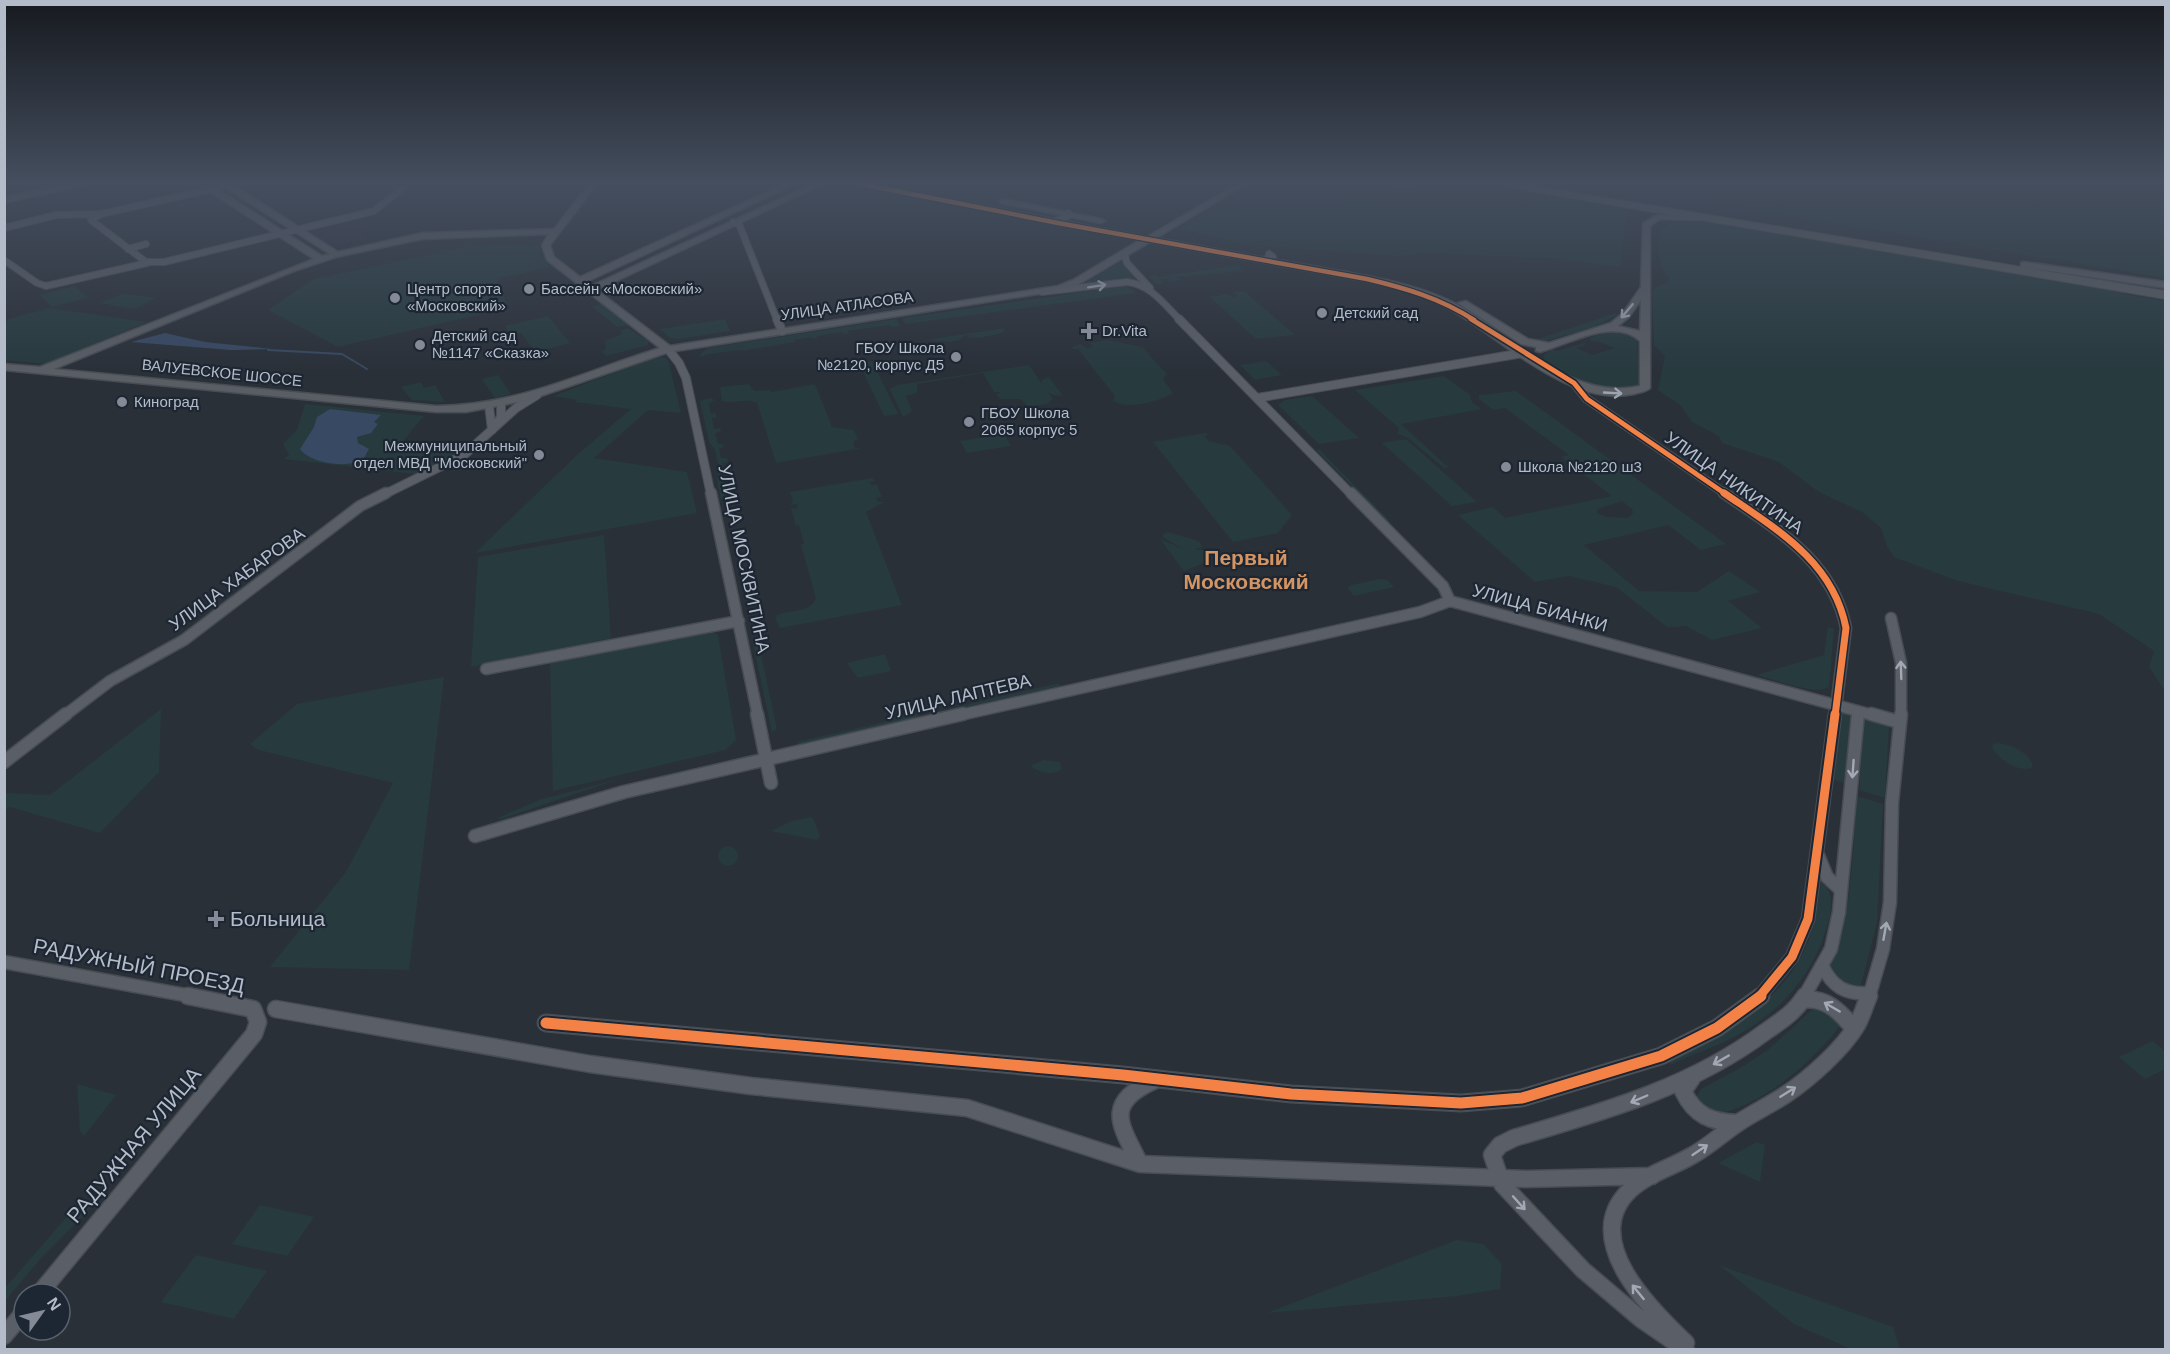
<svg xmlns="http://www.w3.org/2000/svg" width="2170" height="1354" viewBox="0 0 2170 1354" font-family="Helvetica,sans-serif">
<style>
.medical{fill:#31303e}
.green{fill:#273a3e;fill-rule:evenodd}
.water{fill:#384963}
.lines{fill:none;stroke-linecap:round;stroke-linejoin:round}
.stream{stroke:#384963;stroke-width:2}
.street-far4-casing{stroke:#484c53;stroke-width:8}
.street-far3-casing{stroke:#484c53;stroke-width:10}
.street-far2-casing{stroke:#484c53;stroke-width:13}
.street-far1-casing{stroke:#484c53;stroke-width:15}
.street-casing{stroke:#484c53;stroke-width:19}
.secondary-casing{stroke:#484c53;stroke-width:3}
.highway-casing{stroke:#474c53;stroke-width:2}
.street-far4{stroke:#5a5e66;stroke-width:6}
.street-far3{stroke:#5a5e66;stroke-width:8}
.street-far2{stroke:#5a5e66;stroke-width:10}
.street-far1{stroke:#5a5e66;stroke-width:12}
.street{stroke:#5a5e66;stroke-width:16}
.secondary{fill:#595d64;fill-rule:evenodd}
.highway{fill:#5a5d60;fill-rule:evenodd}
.cycleway-far4-casing{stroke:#1d2633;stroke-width:7}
.cycleway-far3-casing{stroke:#1d2633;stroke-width:8}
.cycleway-far2-casing{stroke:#1d2633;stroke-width:10}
.cycleway-far1-casing{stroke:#1d2633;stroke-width:13}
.cycleway-casing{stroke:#1d2633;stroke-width:15}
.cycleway-far4{stroke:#f48246;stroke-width:4.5}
.cycleway-far3{stroke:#f48246;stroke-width:5}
.cycleway-far2{stroke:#f48246;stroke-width:7}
.cycleway-far1{stroke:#f48246;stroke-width:9}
.cycleway{stroke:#f48246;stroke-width:11}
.oneway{stroke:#a2a9b5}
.oneway2{stroke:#9da4b0}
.poi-dot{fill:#848b96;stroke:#1d2633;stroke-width:2}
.labels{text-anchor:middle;stroke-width:4.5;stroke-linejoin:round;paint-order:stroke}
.far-poi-label{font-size:15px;fill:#b4bcc9;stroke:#1d2633;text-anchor:start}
.far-street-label{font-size:15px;fill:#b4bcc9;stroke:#1d2633}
.street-label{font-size:18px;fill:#b4bcc9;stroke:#1d2633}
.quarter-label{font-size:21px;font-weight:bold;fill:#d59563;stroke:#1d2633}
.near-poi-label{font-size:21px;fill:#b4bcc9;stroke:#1d2633;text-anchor:start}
.near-street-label{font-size:21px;fill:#b4bcc9;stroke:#1d2633}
</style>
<rect width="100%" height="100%" fill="#2a3038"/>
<path class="medical" d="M357 218 375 230 362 233 369 238 333 247 309 232Z"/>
<path class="green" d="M5 183H69L5 198Z
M1336 183 1366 187 1368 189 1365 192 1333 197 1318 194V189L1325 188Z
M1354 183 1405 186 1431 183H1483L2129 291V293L2123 294 2165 301V691L2149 667 2154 651 2099 614 1958 581 1894 557 1887 546 1881 528 1862 512 1819 492 1779 462 1722 443 1719 436 1692 422 1680 405 1658 390 1665 356 1654 345 1652 293 1656 287 1667 283 1669 278C1658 266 1652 235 1668 224 1673 221 1682 222 1687 221L1627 211 1620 267 1549 258 1425 253 1399 256 1245 244 1179 229 1210 210 1232 212 1255 203 1266 209 1318 204 1374 194 1376 191 1373 187Z
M1590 183H2165V278Z
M1118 190 1096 203 1060 197V195Z
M511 245 540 246 539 253 550 267 497 279 508 308 338 347 268 310 314 279 472 246Z
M1121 262 1137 278 1081 285Z
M1237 265 1244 271 1176 277 1182 280 1169 282V278L1158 279 1164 283 1157 284 1148 276 1156 275 1159 277Z
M75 286 87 298 52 307 40 295Z
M1126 286 1136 293 906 324 902 318Z
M1239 291 1245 292 1295 335 1256 339 1210 297 1228 294 1232 297 1237 296 1234 292Z
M122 294 156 298 134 309 100 303Z
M604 303 629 324V325L617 327 592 307Z
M50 308 147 322 46 364 5 360V328L8 319Z
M1616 313 1618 314 1615 316 1591 328 1538 343 1532 341Z
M548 316 570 343 535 352 521 333 511 335 505 326Z
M725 319 730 331 679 339 670 338 660 329Z
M896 319 900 326 891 327 890 325 848 331 849 333 843 334 842 332 817 336V338L813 339 812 337 794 340 795 342 741 351 737 350 704 355V357L698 356 708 348Z
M628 328 648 341V345L606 356 602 352 606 348 605 341 622 334 620 331Z
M1005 328 1004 332C992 336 980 338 968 338L969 336 966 335 959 340 950 342 925 340Z
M1615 330 1624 331 1637 337 1639 384C1617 403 1562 375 1544 359V355L1552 349 1557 351 1584 343 1587 344 1577 348 1592 355 1615 348 1597 341 1593 342 1589 338Z
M1107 340 1142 347 1167 374 1163 379 1173 393C1162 401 1123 411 1113 400L1115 396 1078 349H1073L1072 347 1081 344 1086 348 1093 347 1090 343Z
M662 357 666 358 669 363 681 413 648 410 594 458 687 472 697 513 475 553 577 455 631 409 575 402 577 400 553 396 645 361Z
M872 361 898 414 884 416 859 363Z
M1266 361 1282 375 1255 380 1240 365Z
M1029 365 1042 384V380L1049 377 1063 396 1053 395 1048 392 1053 399 1047 404 1029 407 1021 399H1001L996 395 1001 392H994L983 373 917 384V393L906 396 912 411 903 417 890 389 897 385Z
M498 375 511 394 495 398 482 379Z
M1444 376 1469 394 1472 402 1482 409 1401 424 1448 467 1444 468 1408 438 1398 434 1399 428 1355 390Z
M421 382 424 388 435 385 445 402 412 400 401 387Z
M749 384 754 391 770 390 771 392 815 384 832 427 854 430 858 439 853 442 855 448H862L776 463 757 403C745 397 734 405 722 401L720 387Z
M1516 391 1726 544 1701 550 1668 525 1584 545 1639 591 1697 592 1729 571 1760 592 1728 601 1762 628 1712 640 1686 626 1667 627 1616 587 1569 576 1535 582 1458 515 1493 507 1505 518 1612 496 1561 457 1569 455 1505 408 1493 410 1479 399V395ZM1622 501 1632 509 1633 513 1628 518 1606 517 1597 513 1598 509Z
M1312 396 1359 438 1319 444 1278 405 1285 400Z
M710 398 715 400 709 403 711 414 716 413 717 417 712 418 714 429 720 428 721 432 715 433 718 444H723L724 447 719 449 721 458H727L728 462 722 463 724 473H730L731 476 725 478 729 498 721 499 717 481 719 468 715 450 709 442 700 401Z
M305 404 424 416 399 446 467 447 415 474 284 459 289 455 283 444 297 430Z
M1206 433 1208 435 1204 436 1209 441 1230 446 1292 515 1278 533 1233 542 1153 442Z
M1004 434 1011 446 967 453 960 441Z
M1406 439 1477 502 1452 506 1382 443Z
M1319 449 1390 521 1384 519 1318 452 1316 450Z
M872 478 875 481 870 482 871 485H877L882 497 876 498 878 502H884L866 512 902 605 780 628 775 618 777 615C789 610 811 613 816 598L801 545 804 544 799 525H796L791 509 798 508 797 504 790 505 793 502 790 492Z
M1167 532 1199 541 1202 547 1195 549 1203 550 1214 556 1210 561 1184 571 1160 539 1183 549 1164 538 1163 535Z
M604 535 611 638 471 667 478 557Z
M1381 579 1387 580 1394 587 1354 596 1348 588 1351 585Z
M1828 627 1834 629 1829 687C1815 696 1773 679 1756 675L1824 655Z
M712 632 718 635 736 740 725 750 553 791 550 663Z
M758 641 777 729 772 732 753 644Z
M885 654 891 671 858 678 847 663Z
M444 677 409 970 270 967 346 872 393 783 259 750 250 744 297 704Z
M1059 683 1060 686 939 713 935 712Z
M161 709 159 772 100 833 10 807 5 810V793L50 795Z
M1841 710 1851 713 1845 783 1834 780Z
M919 714 918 718 805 743 798 745 797 742Z
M1864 717 1889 724 1885 798 1859 790Z
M1998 743C2012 745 2031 753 2033 767 2020 774 1999 760 1992 748L1993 744Z
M1043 760 1060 762 1062 769C1051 776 1040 773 1030 766Z
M619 779 501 819 497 818 542 799Z
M1857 796 1883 804 1877 922 1861 985 1857 987 1845 984 1829 970C1853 916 1852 854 1857 796Z
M810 817 813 818 820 836 817 840 771 831 792 821Z
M718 856a10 10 0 1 1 20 0a10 10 0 1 1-20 0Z
M1821 883C1832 887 1832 904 1830 915 1818 970 1783 1011 1734 1037 1714 1048 1691 1054 1671 1065L1669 1061C1726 1031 1790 1000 1811 933 1816 917 1817 899 1821 883Z
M1816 1006 1823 1008 1841 1025C1810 1064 1765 1104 1715 1115L1699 1104 1697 1096 1701 1089 1742 1067 1769 1049Z
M2153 1041 2165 1051V1069L2145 1079 2119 1057Z
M77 1084 116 1095 84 1136 80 1131Z
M1757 1142 1765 1145 1760 1182 1718 1163Z
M82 1199 97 1202 42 1257 5 1301V1288Z
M260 1205 314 1217 287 1256 232 1244Z
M1457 1240 1483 1244 1502 1264 1500 1289 1457 1296 1267 1313Z
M196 1255 267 1271 234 1319 161 1302Z
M1719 1265 1893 1327 1900 1349H1851L1794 1324Z"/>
<path class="water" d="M165 333 205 342 272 349 231 350 131 342Z
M330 409 381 415 374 422 378 424 371 433 357 437 358 443 369 449C367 452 366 455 364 458 351 470 309 463 300 449L314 427 317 417Z"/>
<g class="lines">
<path class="stream" d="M268 350 342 354 367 369"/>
<defs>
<path id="street-far4" d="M227 186 240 183
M212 189 101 214 91 220 146 262H164L374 211 409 183
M4 200 83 183
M733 222 739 224 777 320
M1053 222 1068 216V213
M4 228 56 215 98 214
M128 249 146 244
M1124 253 1127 263 1150 288
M4 260 37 283 46 286 147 263
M1263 260 1273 257 1269 254
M1042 292 1127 282C1150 284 1165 305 1180 320"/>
<path id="street-far3" d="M777 319 782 331
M1179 319 1352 495
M668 349 679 363 686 378 711 495
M1574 383 1587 399 1727 495
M1257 398 1523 353
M489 406 492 430
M496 425 501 417V404
M383 495 464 455 516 408 537 395"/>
<path id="street-far2" d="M711 493 758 716
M1351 493 1443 586 1450 601 1876 716
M1724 493C1776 529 1833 561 1846 628L1835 716
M1891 618 1901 663V716
M486 669 739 621
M64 716 110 681 184 640 360 506 386 493
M956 716 1420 612 1450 601
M1858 716V711"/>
<path id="street-far1" d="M757 714 771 783
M1871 714 1899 722
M4 762 66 714
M475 836 624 792 963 714
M1817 853 1827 877 1841 890
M4 962 196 997
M1822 965C1832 987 1846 995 1870 993
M1759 997 1792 957 1808 919 1835 714
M1804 997 1831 949 1839 912 1858 714
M1869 997 1883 949 1890 902 1892 803 1901 714"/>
<path id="street" d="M1802 1000C1826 997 1840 1011 1854 1029
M276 1009 590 1064 751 1086 967 1108 1140 1164 1527 1179 1652 1176
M546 1023 1123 1075 1291 1094 1461 1103 1522 1098 1661 1056 1717 1028 1761 996
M1692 1078 1683 1091C1695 1116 1711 1122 1738 1123
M1140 1164C1119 1123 1104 1103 1155 1080
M39 1294 254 1034 258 1022 253 1009 188 996
M4 1336 24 1312
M1686 1343C1651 1310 1578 1239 1630 1190 1647 1174 1673 1167 1693 1155 1709 1146 1723 1133 1738 1123 1753 1113 1770 1105 1785 1095 1808 1080 1843 1049 1857 1025 1862 1016 1865 1005 1869 996
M1686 1350 1642 1320 1583 1270 1502 1184 1492 1155 1500 1145 1514 1138C1602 1112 1690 1088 1765 1032 1781 1021 1795 1012 1805 996"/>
<path id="secondary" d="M590 183H598L550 245 554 257 580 277 787 183H797L586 282 591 286 815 183H825L597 290 670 346 1058 286 1073 280 1140 240 852 183H866L1147 237 1239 183H1248L1156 238C1210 248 1264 258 1318 267 1361 275 1405 281 1446 299 1508 327 1565 403 1640 386V341C1614 317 1569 344 1540 352L1536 351V347L1521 344 1458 303 1466 301 1528 339 1549 343 1611 323 1623 313 1641 287 1643 223 1658 215 1701 216 1705 218 1701 220 1660 219 1650 226V388C1646 392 1640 392 1634 394 1569 408 1500 337 1448 308 1408 286 1360 280 1316 272 1261 262 1205 252 1150 242L1079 284 1063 290 669 352 529 400 466 412H436L4 370V364L40 367 314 259 209 191V187L227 184 235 186 338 252 422 233 554 229ZM226 188 229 190 330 254 322 256 219 190ZM549 234 542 245 547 260 660 348C582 372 520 405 436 406L54 369 294 271 336 257 422 239ZM1641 300 1640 331 1618 326 1629 317Z
M1384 183H1423L1419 185H1388Z
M1004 199 1101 219 1105 221 1101 223 1001 203 1000 201Z
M2024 262 2166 282V288L2021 267V263Z"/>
<path id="highway" d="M1496 183H1517L2166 291V299L1501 186Z"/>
</defs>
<use href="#street-far4" class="street-far4-casing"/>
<use href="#street-far3" class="street-far3-casing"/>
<use href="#street-far2" class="street-far2-casing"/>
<use href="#street-far1" class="street-far1-casing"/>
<use href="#street" class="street-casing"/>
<use href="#secondary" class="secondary-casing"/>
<use href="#highway" class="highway-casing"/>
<use href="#street-far4" class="street-far4"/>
<use href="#street-far3" class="street-far3"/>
<use href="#street-far2" class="street-far2"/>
<use href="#street-far1" class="street-far1"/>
<use href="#street" class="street"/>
<use href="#secondary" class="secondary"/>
<use href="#highway" class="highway"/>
<defs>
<path id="cycleway-far4" d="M856 183 1058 223 1367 279C1405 288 1440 298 1474 320"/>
<path id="cycleway-far3" d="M1471 319 1574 383 1587 399 1727 495"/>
<path id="cycleway-far2" d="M1724 493C1776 529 1833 561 1846 628L1835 716"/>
<path id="cycleway-far1" d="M1759 997 1792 957 1808 919 1835 714"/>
<path id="cycleway" d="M546 1023 1123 1075 1291 1094 1461 1103 1522 1098 1661 1056 1717 1028 1761 996"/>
</defs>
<use href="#cycleway-far4" class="cycleway-far4-casing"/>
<use href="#cycleway-far3" class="cycleway-far3-casing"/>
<use href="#cycleway-far2" class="cycleway-far2-casing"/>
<use href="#cycleway-far1" class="cycleway-far1-casing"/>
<use href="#cycleway" class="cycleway-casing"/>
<use href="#cycleway-far4" class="cycleway-far4"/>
<use href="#cycleway-far3" class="cycleway-far3"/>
<use href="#cycleway-far2" class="cycleway-far2"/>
<use href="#cycleway-far1" class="cycleway-far1"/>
<use href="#cycleway" class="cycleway"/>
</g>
<defs><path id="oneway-shaft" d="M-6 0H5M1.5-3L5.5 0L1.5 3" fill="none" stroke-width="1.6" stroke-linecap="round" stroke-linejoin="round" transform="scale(1.5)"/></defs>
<g class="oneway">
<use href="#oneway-shaft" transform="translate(1097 286) rotate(-9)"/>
<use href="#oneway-shaft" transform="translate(1901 670) rotate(-92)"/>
<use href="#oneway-shaft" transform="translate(1853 769) rotate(94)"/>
<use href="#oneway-shaft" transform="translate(1885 931) rotate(-80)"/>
<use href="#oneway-shaft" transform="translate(1832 1007) rotate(-150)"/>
<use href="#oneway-shaft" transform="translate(1721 1060) rotate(150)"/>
<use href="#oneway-shaft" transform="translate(1788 1092) rotate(-32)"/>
<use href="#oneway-shaft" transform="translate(1639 1099) rotate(157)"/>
<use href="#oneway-shaft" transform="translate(1700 1150) rotate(-34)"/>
<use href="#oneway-shaft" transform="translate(1519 1203) rotate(48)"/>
<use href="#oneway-shaft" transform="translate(1638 1292) rotate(-129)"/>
</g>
<g class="oneway2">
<use href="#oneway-shaft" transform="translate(1627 311) rotate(130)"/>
<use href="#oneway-shaft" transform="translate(1613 393) rotate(3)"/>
</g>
<linearGradient id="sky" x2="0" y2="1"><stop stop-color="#171a1f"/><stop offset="0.49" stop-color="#444e5e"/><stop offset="1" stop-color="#444e5e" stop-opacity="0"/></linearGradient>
<rect width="2170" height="372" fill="url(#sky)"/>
<g class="poi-dot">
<circle cx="529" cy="289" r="6"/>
<circle cx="395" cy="298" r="6"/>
<circle cx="1322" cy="313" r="6"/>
<path d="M1086 322h6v6h6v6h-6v6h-6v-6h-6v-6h6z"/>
<circle cx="420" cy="345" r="6"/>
<circle cx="956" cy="357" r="6"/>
<circle cx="122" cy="402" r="6"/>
<circle cx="969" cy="422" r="6"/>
<circle cx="539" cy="455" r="6"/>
<circle cx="1506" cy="467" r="6"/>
<path d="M213 910h6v6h6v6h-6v6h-6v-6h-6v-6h6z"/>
</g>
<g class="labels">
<g class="far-poi-label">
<text x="407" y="294">Центр спорта<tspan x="407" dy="17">«Московский»</tspan></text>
<text x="541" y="294">Бассейн «Московский»</text>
<text x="1334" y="318">Детский сад</text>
<text x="1102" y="336">Dr.Vita</text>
<text x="432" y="341">Детский сад<tspan x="432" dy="17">№1147 «Сказка»</tspan></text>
<text x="944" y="353" text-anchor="end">ГБОУ Школа<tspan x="944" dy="17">№2120, корпус Д5</tspan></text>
<text x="134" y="407">Киноград</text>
<text x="981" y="418">ГБОУ Школа<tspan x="981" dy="17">2065 корпус 5</tspan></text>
<text x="527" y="451" text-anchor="end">Межмуниципальный<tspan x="527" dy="17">отдел МВД "Московский"</tspan></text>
<text x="1518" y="472">Школа №2120 ш3</text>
</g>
<g class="far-street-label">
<text transform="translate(847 306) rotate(-8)" y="5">УЛИЦА АТЛАСОВА</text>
<text transform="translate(222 373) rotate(6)" y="5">ВАЛУЕВСКОЕ ШОССЕ</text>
</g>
<g class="street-label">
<text transform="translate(1734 483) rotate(35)" y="6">УЛИЦА НИКИТИНА</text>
<text transform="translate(744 559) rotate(78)" y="6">УЛИЦА МОСКВИТИНА</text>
<text transform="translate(237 579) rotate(-36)" y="6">УЛИЦА ХАБАРОВА</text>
<text transform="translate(1540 608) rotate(15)" y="6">УЛИЦА БИАНКИ</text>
<text transform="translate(958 697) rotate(-13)" y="6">УЛИЦА ЛАПТЕВА</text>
</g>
<g class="quarter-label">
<text x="1246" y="565">Первый<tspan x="1246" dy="24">Московский</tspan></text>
</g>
<g class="near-poi-label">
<text x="230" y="926">Больница</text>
</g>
<g class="near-street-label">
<text transform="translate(139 966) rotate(11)" y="7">РАДУЖНЫЙ ПРОЕЗД</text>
<text transform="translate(134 1145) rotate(-50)" y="7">РАДУЖНАЯ УЛИЦА</text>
</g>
</g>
<rect width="2170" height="1354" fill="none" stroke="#b4bcc9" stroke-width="12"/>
<g transform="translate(42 1312) rotate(56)"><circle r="28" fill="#1d2633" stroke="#59626f" stroke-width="1.5"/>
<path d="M0-4.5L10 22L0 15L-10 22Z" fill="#848b96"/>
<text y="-9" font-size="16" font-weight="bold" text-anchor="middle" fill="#b4bcc9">N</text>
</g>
</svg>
